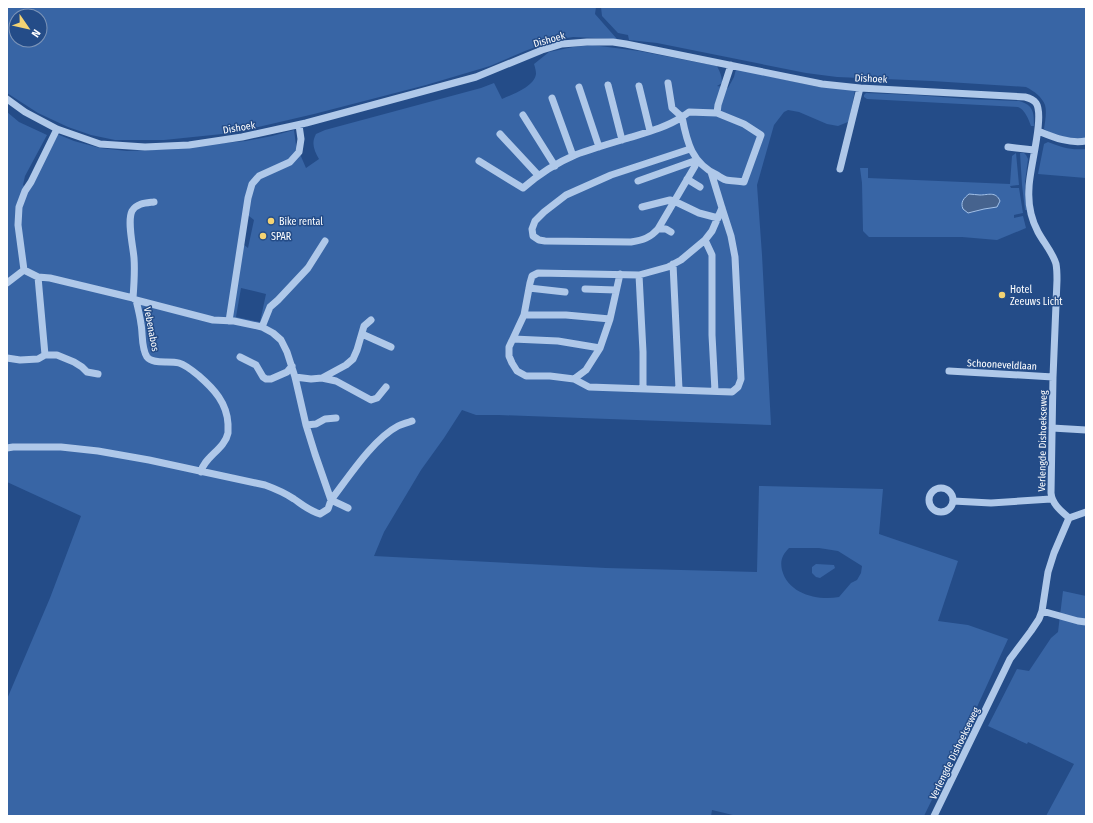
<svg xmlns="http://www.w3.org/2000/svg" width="1093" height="823" viewBox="0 0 1093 823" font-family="'Fira Sans Condensed',sans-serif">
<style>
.green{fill:#3865a5;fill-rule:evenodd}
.water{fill:#46638e;stroke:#a3c2ea}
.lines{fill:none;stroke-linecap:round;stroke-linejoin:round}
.minor{stroke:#afc8e9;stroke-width:7}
.poi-dot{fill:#f4d373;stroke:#244c88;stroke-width:1.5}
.labels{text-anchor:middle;stroke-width:3;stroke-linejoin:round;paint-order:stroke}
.street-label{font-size:10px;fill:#fff;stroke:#244c88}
.poi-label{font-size:10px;fill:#fff;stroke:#244c88;text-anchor:start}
</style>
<rect width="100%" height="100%" fill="#244c88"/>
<path class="green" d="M7 7H596L595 14 617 39 573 37 554 40 525 51 490 66 426 85 314 114 232 133 164 140H115L91 135 68 127 38 113 7 93ZM16 16H40V40H16Z
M601 7H1086V138C1069 139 1058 138 1044 129 1045 122 1047 112 1045 105 1042 97 1034 91 1026 87L932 81 837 77 806 73 657 43 629 40 628 35 618 33 602 16Z
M592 45 639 51 717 66C720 72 722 76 722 83L717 86 728 88 734 77 736 69 819 87 855 90 850 116 848 122 838 126 827 124 799 112 788 110 784 112 774 125 757 185 762 255 771 425 499 415H476L462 410 444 438 421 470 384 532 374 556 606 568 757 572 759 486 883 489 879 534 958 561 938 621 968 625 1008 639 977 707 924 816H737L712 810 711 816H7V699L50 598 81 516 7 482V112L19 122 47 135 25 176 23 185 29 191 57 134 74 141 100 148 127 151 177 149 213 144 246 141 272 136 294 130 296 145 306 168 319 159C314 150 311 143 316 134L325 130 481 88 494 83 502 99C513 94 534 87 536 74 536 71 535 67 534 64L549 52 573 47ZM244 212 254 220 248 248 239 241ZM241 288 266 294 260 322 236 317ZM789 548H819L838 551 862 566 861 573 857 580 851 583 839 597C818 601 788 594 782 570 780 561 782 555 789 548Z
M866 93 915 95 967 99 1019 101C1034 105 1034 113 1034 126H1031C1028 118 1025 110 1018 107L867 99 864 97V95Z
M1048 142C1064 148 1069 150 1086 149V178L1038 174 1044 144Z
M1016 153 1019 185 1010 186 1011 188H1019L1023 213 1014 215V218L1023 216 1026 228 997 240 962 237H869L863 231 862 183 860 168H868V178L1010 184 1012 156ZM969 194 981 195 997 207 984 209 970 213Z
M1020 153H1024L1026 155 1028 159 1025 182 1027 210H1025L1022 185Z
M816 564 834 565 835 568 820 578 816 577 812 573V567Z
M1063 591 1086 596V816H1046L1074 764 1028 742 1027 744 988 726 1017 669 1029 671 1051 638 1058 632Z"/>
<path class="water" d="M969 194C973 194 976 195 980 195 988 195 996 191 1000 201L997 207 984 209 968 213 963 209C960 202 964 198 969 194Z"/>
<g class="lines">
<path class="minor" d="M608 85 622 140
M639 86 650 131
M579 87 599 147
M552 98 573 156
M7 99 25 112 57 129 100 144 145 147 189 145 242 137 306 123 476 77 542 50 562 44 587 42H613L626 44 822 84 860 88 1025 97C1029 98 1033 99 1036 103 1045 116 1029 170 1029 188 1028 202 1031 219 1038 232 1044 243 1053 253 1056 264 1057 269 1057 275 1057 280L1053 377 1051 493C1052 504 1061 511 1069 518L1054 553 1048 572 1042 611 1039 619 1031 631 1010 659 934 816
M689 112 717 113 744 124 761 135 744 182C738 181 731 181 726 180 723 179 720 177 717 175 692 163 687 143 682 117Z
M717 113 718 105 731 65
M523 115 555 166
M1038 131C1053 137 1069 144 1086 141
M500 134 538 175
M1008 147 1034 150
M690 149 611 175 566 195 544 212 535 221 532 229 533 236 539 240 545 241 631 242C643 240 650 238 658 229L695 166 697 160
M479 161 523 188C538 175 556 163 575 155 591 149 608 144 625 139 644 133 665 128 682 117L672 108 668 83
M840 169 860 88
M711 172 722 208 731 236 735 257 741 379 738 387 732 392 589 387 574 379 550 376H526L517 371 512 363 509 356V347L524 315 530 283 532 276 538 273 639 275 668 267 681 260 705 240 712 231 722 208
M687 179 700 187
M638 181 697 160
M642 207 670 200 674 201 699 213 718 218
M658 229H666L671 232
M705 240 712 255V335L715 391
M673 264 679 389
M24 270 18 225 19 207 25 191 31 182 57 129
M639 275 643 352V388
M38 277 45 355
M7 283 24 270 38 277 50 278 133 298 136 300 213 320 234 321 262 327 273 333 281 340 287 352 295 377 306 425 315 454 331 500 348 508
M529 288 565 292
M585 289 616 290
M133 298C134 285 135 271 134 258 133 246 127 221 132 211 137 203 146 203 154 202
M136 300C138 308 140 316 141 324 143 334 141 348 147 357 153 365 169 360 179 363 186 365 193 371 199 376 214 389 227 403 228 424 228 427 228 430 228 433 225 449 203 458 201 472
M524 315H566L610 319
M229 321 248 198 252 184 259 176 290 162 299 152 301 139 299 125
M262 327 270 307 278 300 308 268 325 241
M362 334 391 347
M513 339 558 341 600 348
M240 357 256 365 263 377 266 379H271L287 372 292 366
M7 358 20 360 38 359 45 355H57L74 362 82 367 87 372 98 374
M949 371 1053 377
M295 377 311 379 322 378 346 365 353 359 357 350 364 326 371 320
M322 378 336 381 371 400 377 398 386 387
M574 379 586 370 600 348 610 319 620 274
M306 425 316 424 325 419 336 418
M1052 428 1086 430
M7 448 13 447H61L98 451 149 460 265 485C276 489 285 493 294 499 304 506 308 510 320 514L328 509 331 500C348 478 373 439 398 426 402 424 407 423 412 421
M929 500a12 12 0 1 1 24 0a12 12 0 1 1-24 0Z
M953 501 991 503 1051 499
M1069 518 1086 512
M1042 611 1078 621 1086 622"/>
</g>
<g class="poi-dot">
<circle cx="271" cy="221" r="4"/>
<circle cx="263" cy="236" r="4"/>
<circle cx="1002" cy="295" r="4"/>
</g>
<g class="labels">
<g class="street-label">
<text transform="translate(549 39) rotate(-16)" y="4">Dishoek</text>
<text transform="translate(871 78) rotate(3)" y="4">Dishoek</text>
<text transform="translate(239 127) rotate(-10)" y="4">Dishoek</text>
<text transform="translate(152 329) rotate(79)" y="4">Vebenabos</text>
<text transform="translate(1002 364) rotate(3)" y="4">Schooneveldlaan</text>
<text transform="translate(1042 441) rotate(-89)" y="4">Verlengde Dishoekseweg</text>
<text transform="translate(954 753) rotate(-64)" y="4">Verlengde Dishoekseweg</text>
</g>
<g class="poi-label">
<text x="279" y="225">Bike rental</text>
<text x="271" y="240">SPAR</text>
<text x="1010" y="293">Hotel<tspan x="1010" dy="12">Zeeuws Licht</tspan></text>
</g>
</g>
<rect width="1093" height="823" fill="none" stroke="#ffffff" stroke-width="16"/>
<g transform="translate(28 28) rotate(124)"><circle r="19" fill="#244c88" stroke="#7c94b8"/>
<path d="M0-3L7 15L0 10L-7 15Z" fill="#f4d373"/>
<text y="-6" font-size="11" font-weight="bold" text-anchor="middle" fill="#ffffff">N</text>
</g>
</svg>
